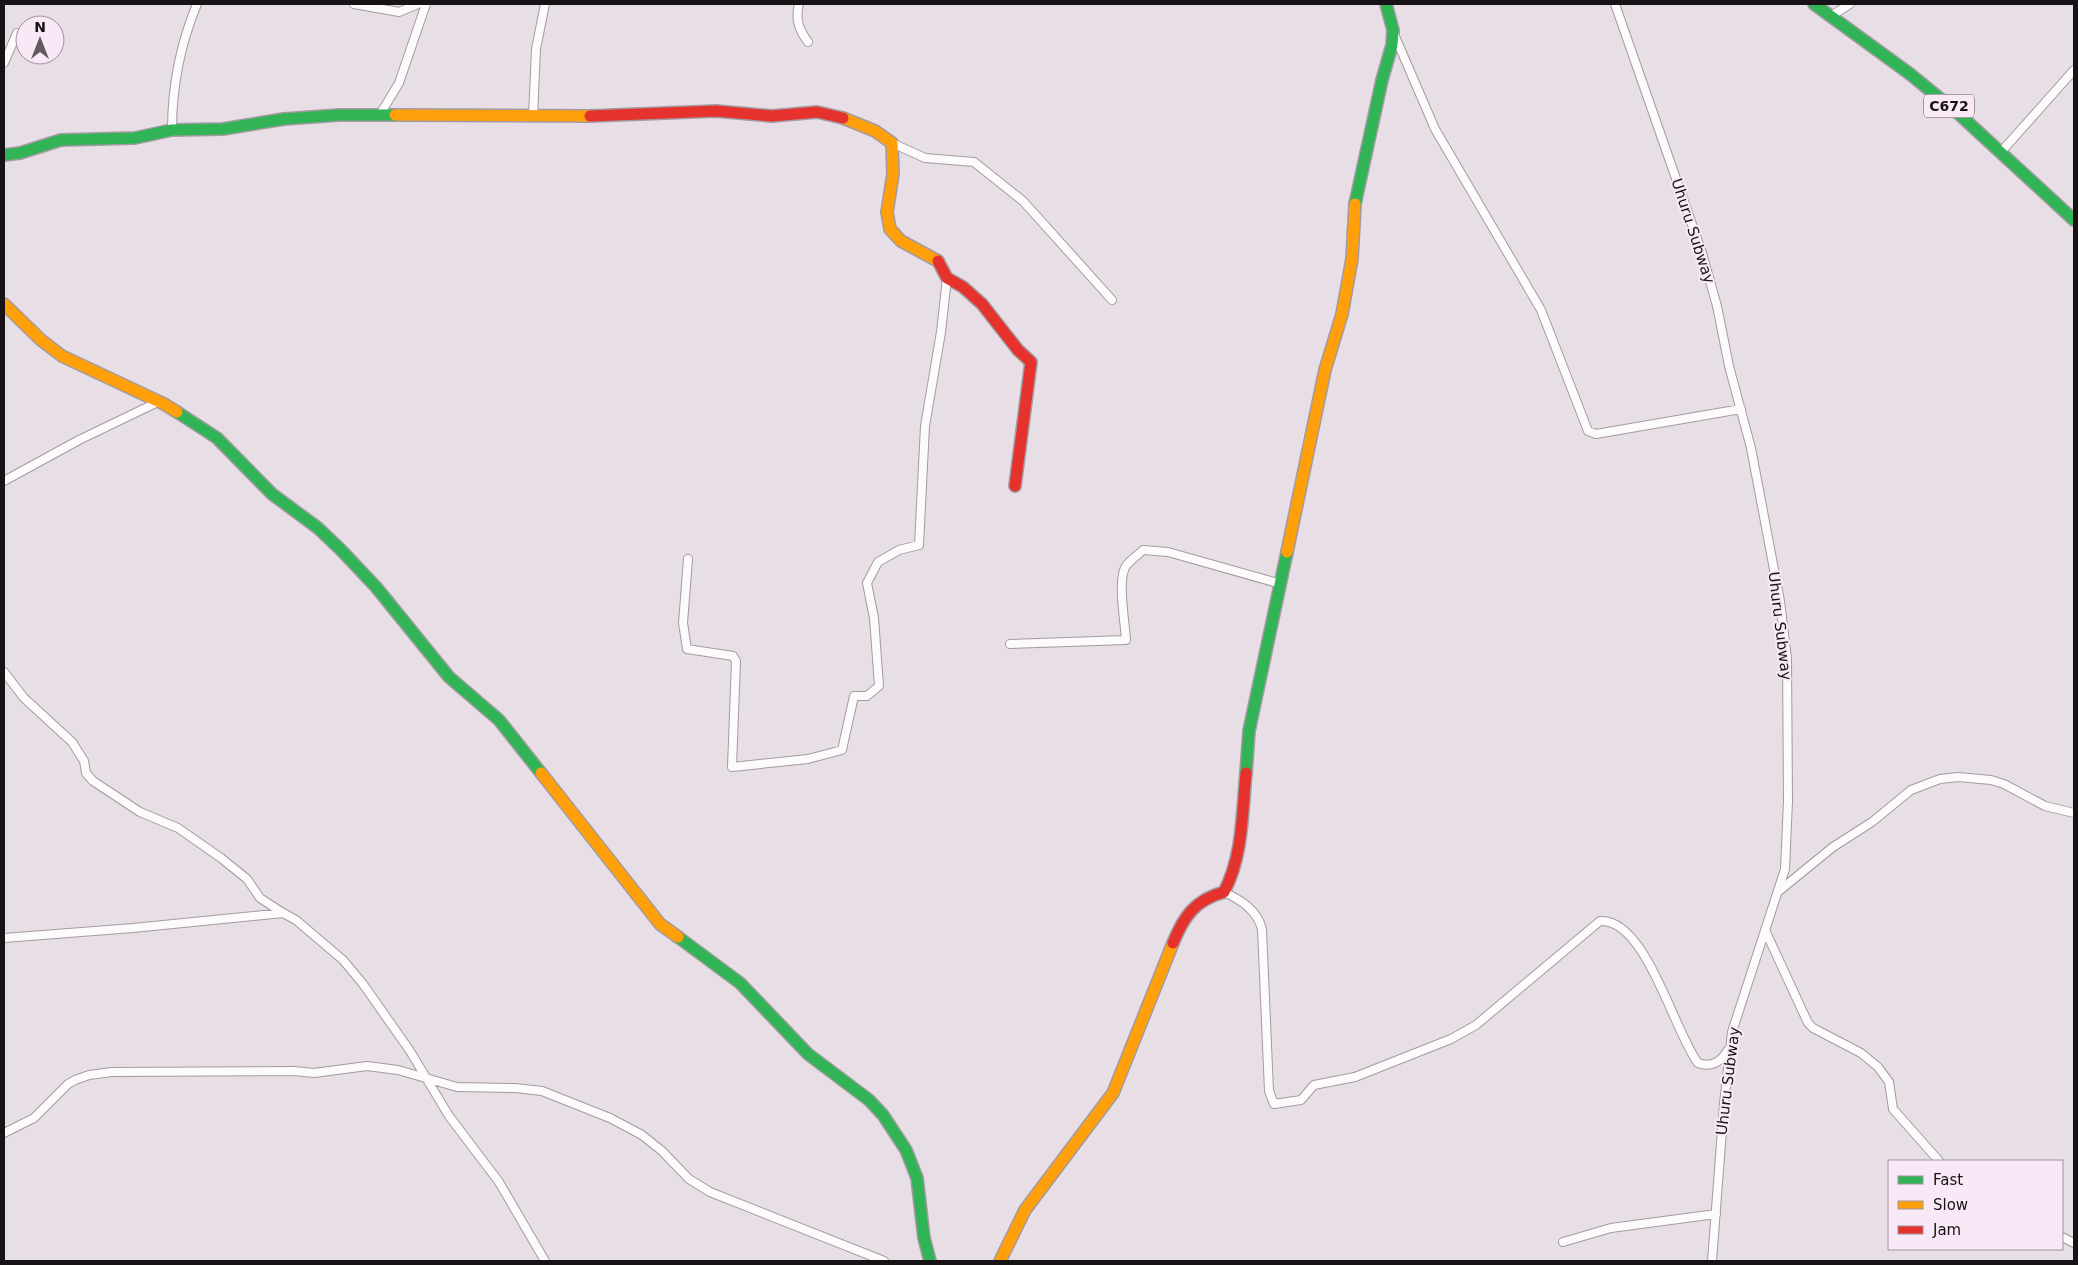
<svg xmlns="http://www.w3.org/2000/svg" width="2078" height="1265" viewBox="0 0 2078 1265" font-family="'DejaVu Sans',sans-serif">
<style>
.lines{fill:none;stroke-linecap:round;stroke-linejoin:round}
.street-casing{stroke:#a39ba1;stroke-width:10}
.fast-casing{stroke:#a39ba1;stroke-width:14}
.slow-casing{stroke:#a39ba1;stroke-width:14}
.jam-casing{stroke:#a39ba1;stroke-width:14}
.street{stroke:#fcfafb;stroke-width:8}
.fast{stroke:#30b455;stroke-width:11}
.slow{stroke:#ff9f0a;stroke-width:11}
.jam{stroke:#e5322d;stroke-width:11}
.labels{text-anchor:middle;stroke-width:4;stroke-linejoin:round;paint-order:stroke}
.shield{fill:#f9e8f5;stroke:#5b5259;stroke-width:1}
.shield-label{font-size:14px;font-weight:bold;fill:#171216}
.street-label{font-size:15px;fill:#171216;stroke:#f9e8f5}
</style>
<rect width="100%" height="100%" fill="#e8dee6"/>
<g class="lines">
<defs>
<path id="street" d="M354 4 399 12 418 4
M799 4C795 19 799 30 808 42
M1615 4 1702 253 1717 306 1729 366 1751 448 1780 601 1787 659 1788 801 1785 869 1732 1032 1724 1104 1712 1261
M1831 16 1850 4
M1394 34 1435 129 1541 310 1588 431 1596 434 1741 409
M4 63 17 33
M379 116 399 83 426 4
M533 117 536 49 545 4
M172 130C172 86 180 45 197 4
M892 143 925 158 974 162 1023 201 1112 300
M2001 152 2074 70
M4 481 79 440 160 401
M688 559 683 623 687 649 733 656 736 661 732 767 808 759 842 750 854 696H867L879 686 874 618 867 583 878 562 899 550 919 545 925 426 941 332 947 278
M1010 644 1126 640C1125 622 1117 579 1126 566 1129 561 1138 555 1143 550L1168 552 1281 584
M4 672 24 698 72 742 84 761 86 773 93 781 140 812 178 828 221 858 247 879 260 898 283 913
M1779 891 1833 847 1872 822 1911 790 1940 779 1958 777 1991 780 2004 784 2045 806 2074 813
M1224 892C1241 900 1257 910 1262 929L1269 1091 1274 1104 1301 1100 1314 1085 1355 1077 1451 1039 1476 1025 1600 921C1646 918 1674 1032 1698 1063 1711 1068 1721 1062 1728 1050
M1765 930 1808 1023 1813 1028 1861 1053 1878 1067 1889 1082 1893 1109 1939 1161
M4 938 133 928 283 913 296 920 343 960 363 984 410 1051 449 1116 499 1182 545 1261
M4 1133 34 1118 68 1084 75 1080 89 1075 112 1072 294 1071 314 1073 367 1066 398 1070 457 1087 515 1088 542 1091 610 1118 642 1135 662 1151 689 1179 710 1192 884 1261
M2062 1237 2074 1243
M1563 1242 1611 1228 1716 1214"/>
<path id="fast" d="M1814 4 1910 74 1960 115 2074 220
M4 155 20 153 61 140 135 138 172 130 223 129 284 119 339 115H395
M1355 204 1382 80 1392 45 1393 30 1386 4
M177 412 217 438 272 494 318 528 341 550 376 587 449 677 499 720 541 773
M1246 773 1249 731 1287 552
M678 937 740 983 808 1054 869 1100 883 1115 906 1150 917 1178 924 1238 930 1261"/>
<path id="slow" d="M395 115 590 116
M843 118 875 131 892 143 893 174 887 212 890 229 901 241 938 261
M4 304 41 340 62 356 164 404 177 412
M1287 552 1325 370 1342 314 1352 259 1355 204
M541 773 660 924 678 937
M1000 1261 1025 1210 1113 1093 1173 943"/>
<path id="jam" d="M590 116 716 111 772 116 817 112 843 118
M938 261 947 278 963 287 982 304 1018 350 1031 362 1015 486
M1173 943C1184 916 1195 900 1224 892 1243 856 1242 813 1246 773"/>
</defs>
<use href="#street" class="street-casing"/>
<use href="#fast" class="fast-casing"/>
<use href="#slow" class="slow-casing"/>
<use href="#jam" class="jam-casing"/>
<use href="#street" class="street"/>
<use href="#fast" class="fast"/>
<use href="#slow" class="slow"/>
<use href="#jam" class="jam"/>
</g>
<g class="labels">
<rect class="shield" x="1924" y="94.5" width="50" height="23" rx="4"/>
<g class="shield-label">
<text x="1949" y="111">C672</text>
</g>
<g class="street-label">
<text transform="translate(1693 231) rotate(72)" y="5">Uhuru Subway</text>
<text transform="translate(1780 626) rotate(83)" y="5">Uhuru Subway</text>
<text transform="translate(1728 1081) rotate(-83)" y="5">Uhuru Subway</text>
</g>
</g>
<rect width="2078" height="1265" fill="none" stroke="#171216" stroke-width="10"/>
<rect x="1888" y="1160" width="175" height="90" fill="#f9e8f5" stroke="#9f929c"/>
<rect x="1898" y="1176" width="25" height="8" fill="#30b455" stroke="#9f929c"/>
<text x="1933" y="1185" font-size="15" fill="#171216">Fast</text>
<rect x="1898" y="1201" width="25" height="8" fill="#ff9f0a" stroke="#9f929c"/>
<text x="1933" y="1210" font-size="15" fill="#171216">Slow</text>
<rect x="1898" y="1226" width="25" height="8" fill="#e5322d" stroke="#9f929c"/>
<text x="1933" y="1235" font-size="15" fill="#171216">Jam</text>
<g transform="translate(40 40)"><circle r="24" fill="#f9e8f5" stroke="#9f929c"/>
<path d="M0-4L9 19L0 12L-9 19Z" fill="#60595f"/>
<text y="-8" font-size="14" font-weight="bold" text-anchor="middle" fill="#171216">N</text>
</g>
</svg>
